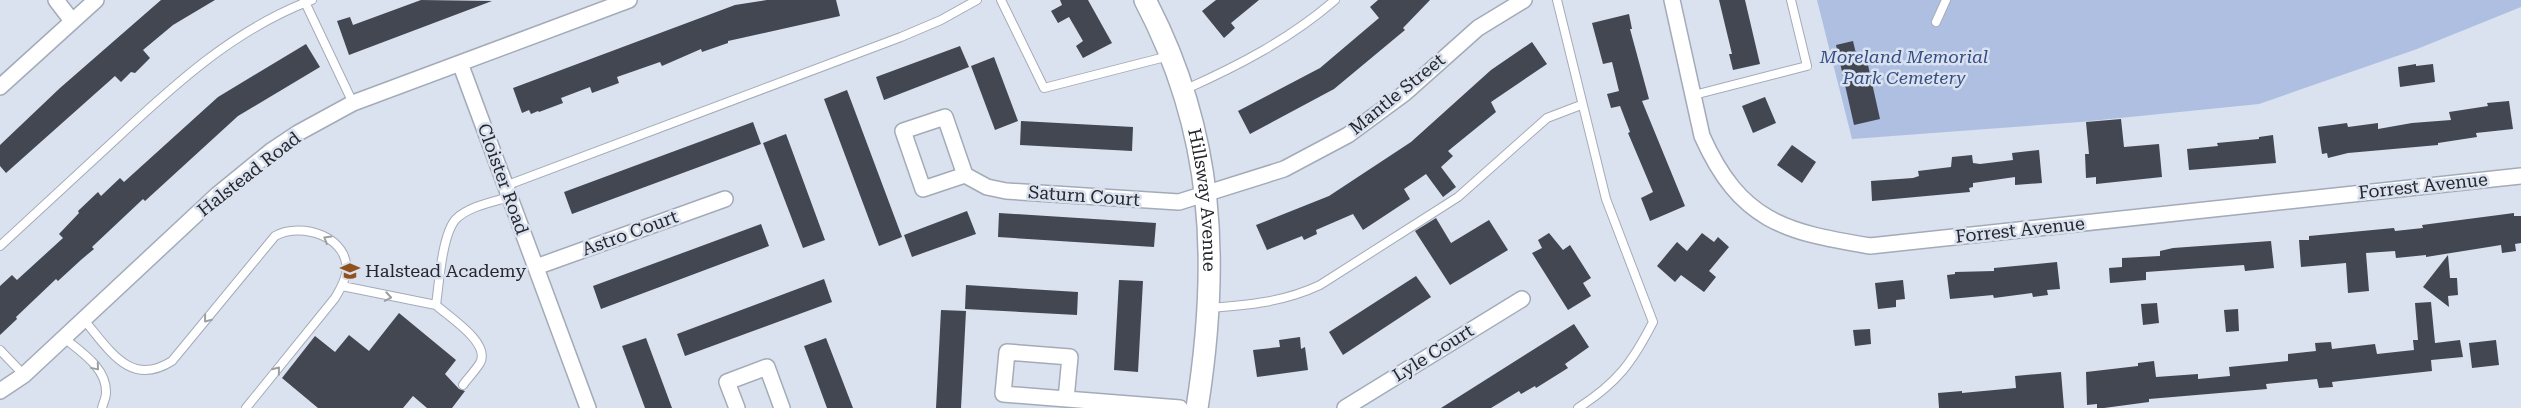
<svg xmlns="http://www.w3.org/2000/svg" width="2521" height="408" viewBox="0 0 2521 408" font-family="'Roboto Serif',serif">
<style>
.green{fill:#aebfe2}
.building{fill:#424752}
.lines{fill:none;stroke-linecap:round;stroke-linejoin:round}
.lane-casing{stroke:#a4abb8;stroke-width:10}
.street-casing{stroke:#a4abb8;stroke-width:18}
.secondary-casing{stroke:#a4abb8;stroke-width:24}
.lane{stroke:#fff;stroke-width:8}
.street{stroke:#fff;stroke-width:15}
.secondary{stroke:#fff;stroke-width:21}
.oneway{stroke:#9d9ea0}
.labels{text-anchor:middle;stroke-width:5;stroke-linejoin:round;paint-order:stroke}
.park-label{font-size:18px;font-style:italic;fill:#354d85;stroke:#dae1ef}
.street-label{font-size:18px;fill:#25272c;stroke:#dae1ef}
.poi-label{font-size:18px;fill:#25272c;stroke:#dae1ef;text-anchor:start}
</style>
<rect width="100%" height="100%" fill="#dae1ef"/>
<path class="green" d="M1817 0H2521V7L2417 49 2259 104 2080 122 1852 139Z"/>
<path class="building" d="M161 0H215L173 25 143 50 150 58 135 73 131 72 121 82 115 76 6 173 0 166V145L60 88Z
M421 0 492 1 349 55 337 21 350 17 353 25Z
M767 0H836L840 16 728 41V43L702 52 701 49 662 66 660 62 617 77 619 83 592 93 590 87 561 98 563 103 539 112 538 111 531 114 529 110 522 113 513 88 735 5Z
M1060 0H1088L1112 43 1083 58 1076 46 1083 41 1069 17 1058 23 1051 11 1062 5Z
M1216 0H1259L1231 23 1235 28 1224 38 1202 11Z
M1378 0H1430L1403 28 1405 30 1334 89 1250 134 1238 111 1320 68 1379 18 1370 7Z
M1719 0H1745L1760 64 1733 70 1729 54H1732Z
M1629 14 1632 29H1630L1649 99 1642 101 1685 206 1650 221 1641 198 1653 192 1628 133 1630 132 1620 106 1611 108 1607 94 1619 91 1612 62 1603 64 1592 23Z
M1853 41 1857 58 1866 56 1880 119 1854 125 1836 45Z
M1532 42 1547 64 1491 102 1496 112 1448 151 1453 156 1441 167 1456 187 1443 197 1426 174 1404 189 1410 199 1363 230 1353 214 1316 230 1317 234 1304 240 1302 236 1267 250 1256 225 1329 196 1411 142 1491 70Z
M306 44 320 67 238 116 145 201 143 199 92 247 94 249 82 259 58 281 56 279 16 317 17 319 0 335V286L12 275 17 280 63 238 59 234 79 213 78 211 98 192 101 196 120 178 124 182 218 97Z
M960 46 969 67 884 100 876 77Z
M994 57 1018 121 995 130 971 66Z
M2416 64V66L2433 64 2435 82 2400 87 2398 67Z
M847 90 902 237 879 246 824 99Z
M1765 97 1776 123 1753 133 1742 106Z
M2509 101 2513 129 2476 133 2477 137 2438 143V145L2348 153 2328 158 2327 153 2322 154 2318 127 2347 123 2348 127 2378 123V129L2412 123 2451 120 2449 112 2488 106 2487 103Z
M2121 119 2124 147 2159 144 2162 177 2096 184V177L2086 178 2085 154H2089L2086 122Z
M1021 121 1133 127 1132 151 1020 145Z
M753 122 761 144 572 214 564 192Z
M786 134 825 240 803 248 763 143Z
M2273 135 2276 163 2189 170 2187 149 2218 146 2217 143 2259 139V137Z
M1792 145 1816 162 1802 183 1777 165Z
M2039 150 2042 183 2015 185V177L1973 183V187L1969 188 1970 192 1872 201 1871 181 1913 178 1919 176 1918 171 1951 167 1952 157 1972 155 1973 163 1980 164 2013 160 2012 153Z
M967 211 976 234 912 257 904 235Z
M999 213 1156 223 1154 247 998 237Z
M2514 213V216H2521V243L2515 244 2516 251 2502 253 2501 245 2426 257V255L2396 258 2395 251 2366 253 2369 291 2348 293 2346 263 2301 267 2299 240H2309V236L2394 228 2395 231 2423 228 2422 225Z
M1436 218 1451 243 1489 220 1508 250 1450 285 1415 231Z
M761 224 769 246 601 309 593 286Z
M1549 233 1563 250 1570 245 1591 278 1583 283 1591 296 1568 310 1532 253 1542 248 1538 240Z
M1702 233 1714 242 1718 237 1729 247 1709 271 1716 277 1704 292 1681 275 1675 282 1657 266 1677 242 1687 251Z
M2271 241 2274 268 2245 271 2244 265 2146 272V280L2110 283 2109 268 2122 267V258L2160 256V251L2173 248Z
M2448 255 2450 278H2457L2458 295 2448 296 2449 307 2423 287Z
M2057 262 2060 289 2047 290 2048 295 2033 297 2032 293 1994 298 1993 295 1950 299 1947 275 1955 274V272L1994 271V268Z
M1416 276 1431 297 1343 355 1329 332Z
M824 279 832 302 685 356 677 334Z
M1119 280 1143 281 1138 372 1114 370Z
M1903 280 1905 299 1896 300V307L1878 309 1875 283Z
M966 285 1078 292 1077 315 965 309Z
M2431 302 2435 343 2460 340 2463 357 2431 360 2432 371 2340 381 2332 382 2333 387 2319 388 2317 379 2266 384 2267 389 2149 399V402L2104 408H2097V404L2087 405 2086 372 2138 366V363L2154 361 2156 377 2198 374V379L2230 376 2229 367 2288 361V354L2316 351 2315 343 2331 342 2332 349 2375 344 2377 354 2414 350 2413 340H2418L2415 303Z
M2157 303 2159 323 2143 325 2141 304Z
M2238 309 2239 331 2226 332 2224 310Z
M941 310 966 311 961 408H936Z
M399 313 456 360 445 374 459 389 465 391 452 408H427L413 396 403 408H318L282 378 315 336 335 352 349 335 369 351Z
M1574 324 1589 347 1565 364 1568 368 1536 388 1535 386 1521 394 1519 391 1491 408H1441Z
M1870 329 1871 344 1855 346 1853 330Z
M1300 337 1301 349 1305 347 1308 370 1257 377 1253 350 1280 347 1279 340Z
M646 338 672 408H645L622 346Z
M826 338 853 408H827L804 346Z
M2496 340 2499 365 2472 368 2469 343Z
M2061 372 2064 408H1939L1938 393 1962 391V393L2016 388 2015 376Z"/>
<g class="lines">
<defs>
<path id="lane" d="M304 0 353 103
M1001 0 1044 88 1169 56
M1557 0 1606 199 1653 322C1632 363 1617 383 1578 408
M1936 22 1946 0
M1184 90C1238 66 1290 39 1335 0
M1694 95 1807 66 1791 0
M505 186 901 37 941 20 977 0
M0 246C39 210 78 174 117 138 175 84 236 28 312 0
M342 286 436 305
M1210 308C1249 305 1284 302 1320 285L1458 197 1547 118 1581 105
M84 320C109 349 130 388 172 361L275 236C301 221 351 237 346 273 345 282 339 291 335 298L246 408
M64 338C81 352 107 368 106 393 106 398 103 403 102 408
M0 350 24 375
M463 385C468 378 475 371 480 363 491 343 449 317 436 305 439 284 442 234 456 219 469 206 493 202 509 197"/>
<path id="street" d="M56 0 72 21
M1672 0 1702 136C1740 221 1784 232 1870 246L2521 176
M460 63 588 408
M0 87 96 0
M965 175 923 189 903 131 945 117 965 175 987 187 1006 191 1179 202 1284 169 1348 135 1405 93 1478 28 1524 0
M536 267 725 199
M0 391 24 375 217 195 271 151 298 133 353 103 629 0
M1066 399 1070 357 1007 352 1003 394 1180 408
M737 408 727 382 767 367 782 408
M1345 408 1522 299"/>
<g id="secondary">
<path id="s1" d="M1145 0C1215 133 1220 263 1197 408"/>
</g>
</defs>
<use href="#lane" class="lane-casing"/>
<use href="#street" class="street-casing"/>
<use href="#secondary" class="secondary-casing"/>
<use href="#lane" class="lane"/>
<use href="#street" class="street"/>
<use href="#secondary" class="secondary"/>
</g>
<defs><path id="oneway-chevron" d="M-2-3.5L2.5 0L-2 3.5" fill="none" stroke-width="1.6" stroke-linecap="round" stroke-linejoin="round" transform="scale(1.25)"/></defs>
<g class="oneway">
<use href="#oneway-chevron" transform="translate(327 239) rotate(-149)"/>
<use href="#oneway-chevron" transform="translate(388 297) rotate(10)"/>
<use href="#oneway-chevron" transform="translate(207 319) rotate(129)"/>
<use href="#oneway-chevron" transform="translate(96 367) rotate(50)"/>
<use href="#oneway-chevron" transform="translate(277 370) rotate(-51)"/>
</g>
<defs>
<symbol id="school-bare" viewBox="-9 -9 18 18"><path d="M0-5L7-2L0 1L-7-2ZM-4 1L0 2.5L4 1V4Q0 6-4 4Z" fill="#91511c" stroke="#dae1ef" stroke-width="2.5" paint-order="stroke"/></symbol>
</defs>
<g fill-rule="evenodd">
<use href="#school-bare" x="336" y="257" width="28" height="28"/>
</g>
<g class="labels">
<g class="park-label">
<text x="1904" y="63">Moreland Memorial<tspan x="1904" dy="21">Park Cemetery</tspan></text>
</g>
<g class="street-label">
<text transform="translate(1397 94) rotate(-39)" y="6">Mantle Street</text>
<text transform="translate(249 174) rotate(-38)" y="6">Halstead Road</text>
<text transform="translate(503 179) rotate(70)" y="6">Cloister Road</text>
<text transform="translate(2423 186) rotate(-6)" y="6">Forrest Avenue</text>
<text transform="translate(1084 196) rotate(4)" y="6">Saturn Court</text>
<text dy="6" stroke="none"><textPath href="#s1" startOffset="210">Hillsway Avenue</textPath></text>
<text transform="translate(2020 230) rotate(-6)" y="6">Forrest Avenue</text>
<text transform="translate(630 233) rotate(-20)" y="6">Astro Court</text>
<text transform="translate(1433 353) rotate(-32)" y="6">Lyle Court</text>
</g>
<g class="poi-label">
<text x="365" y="277">Halstead Academy</text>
</g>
</g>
</svg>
